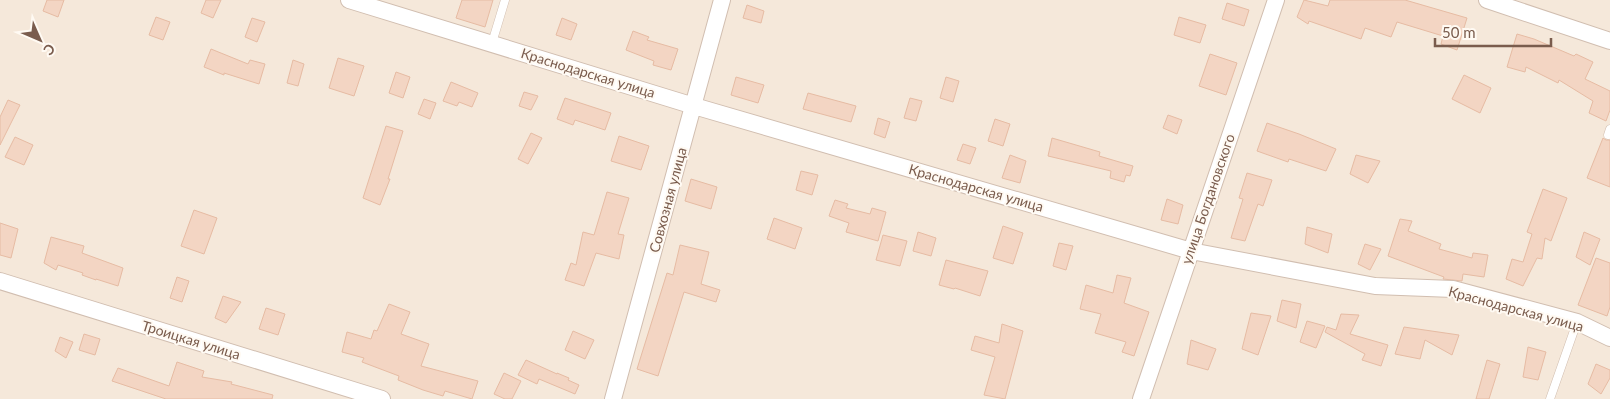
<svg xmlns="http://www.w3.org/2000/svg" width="1610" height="399" viewBox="0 0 1610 399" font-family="Lato,sans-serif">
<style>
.residential{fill:#f5e8da}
.building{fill:#f3d5c3;stroke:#e6bba3}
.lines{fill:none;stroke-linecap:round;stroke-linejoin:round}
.lane-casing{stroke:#d1beb0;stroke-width:9}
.street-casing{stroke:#d1beb0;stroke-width:18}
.lane{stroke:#fff;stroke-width:8}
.street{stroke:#fff;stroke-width:16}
.labels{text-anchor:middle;stroke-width:4;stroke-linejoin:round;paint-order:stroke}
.street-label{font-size:14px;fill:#7a5c4d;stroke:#fffaf3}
</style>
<rect width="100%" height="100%" fill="#fdf6ec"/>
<path class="residential" d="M0 0H1610V399H0Z"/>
<path class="building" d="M47 0H64L58 17 43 11Z
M206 0H221L213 18 201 13Z
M462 0H493L485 27 456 18Z
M1304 0 1328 6 1330 0H1405L1467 18 1457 50 1441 44 1443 36 1397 22 1391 37 1365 28 1361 39 1309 21 1308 24 1297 17Z
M1227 3 1249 10 1244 26 1222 19Z
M747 5 764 11 761 23 743 18Z
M156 17 170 22 163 40 149 35Z
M1179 17 1206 25 1200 43 1174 35Z
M252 18 265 22 257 42 245 37Z
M562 18 577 24 571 40 556 35Z
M633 31 649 37 647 40 678 49 671 70 653 65 654 61 626 50Z
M1517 34 1534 39 1574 56 1576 54 1593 62 1585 79 1610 91V110L1606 121 1589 113 1593 101 1559 80 1558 83 1526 67 1525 72 1507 67Z
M211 49 248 64 250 60 265 64 259 84 224 73V75L204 67Z
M1210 54 1237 63 1226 95 1199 86Z
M338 58 364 66 354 96 329 88Z
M293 60 304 64 298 86 287 83Z
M396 72 410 77 403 98 389 93Z
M1464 75 1491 88 1480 113 1452 99Z
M736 77 764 85 758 103 731 95Z
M946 77 959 81 953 102 940 98Z
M451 82 478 93 472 107 459 102 457 106 443 101Z
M524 92 538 96 531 110 519 106Z
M808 93 856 106 851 122 803 109Z
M565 98 611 113 605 130 575 120 573 125 557 119Z
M910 98 922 101 916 121 904 118Z
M424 99 436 103 430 119 418 114Z
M8 100 20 105 0 145V117Z
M1168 115 1182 120 1177 134 1163 128Z
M878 118 890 122 885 138 874 134Z
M995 119 1010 124 1003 146 988 141Z
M1267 123 1299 134 1336 149 1326 171 1289 159 1288 162 1257 151Z
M386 126 403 131 388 179H390L380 205 363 198Z
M531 133 542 138 528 164 518 159Z
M619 136 649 146 641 170 611 161Z
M15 137 33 145 24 165 5 157Z
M1052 138 1100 152 1099 156 1133 166 1130 176 1126 175 1124 182 1110 178 1111 171 1048 156Z
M1603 138 1606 140H1610V187L1587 178Z
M963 144 976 148 970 164 957 160Z
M1010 155 1026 161 1020 183 1002 178Z
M1356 155 1380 161 1368 183 1350 174Z
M801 171 818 175 812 195 796 190Z
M1247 173 1272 180 1263 206 1258 204 1245 241 1231 238 1243 199 1239 198Z
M691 179 717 187 711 209 685 201Z
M1543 189 1567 198 1551 241 1545 238 1542 259 1537 258 1523 286 1506 279 1512 259 1523 262 1532 234 1527 232Z
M607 192 629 198 618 234 624 235 619 259 596 253 584 286 565 280 571 263 576 265 583 232 594 235Z
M1167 199 1183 205 1178 224 1161 220Z
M835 200 848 204 846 208 870 214 872 208 886 212 878 241 846 232 849 223 829 216Z
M194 210 217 218 204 254 181 246Z
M774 218 802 228 795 249 767 239Z
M1400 219 1412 221 1408 231 1441 244 1439 249 1472 258 1473 253 1488 255 1484 277 1463 274 1462 281 1443 279 1444 277 1388 256Z
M0 223 18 229 11 258 0 255Z
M1003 226 1023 233 1013 264 993 258Z
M1307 227 1332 234 1328 253 1305 244Z
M918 232 936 238 931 256 913 251Z
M1584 232 1600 239 1590 265 1576 257Z
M883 235 907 241 900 266 876 260Z
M51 237 84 246 82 253 123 268 118 286 96 279V280L82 275 83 273 58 265 56 270 44 263Z
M1059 243 1073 246 1066 270 1053 266Z
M1365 244 1381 249 1370 270 1358 264Z
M680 245 709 252 701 284 720 290 716 302 684 292 658 376 637 369 667 273 673 275Z
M1596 258 1610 263V307L1607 316 1578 305Z
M946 260 988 271 980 296 955 288 954 289 939 285Z
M1117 275 1131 278 1124 303 1149 312 1134 356 1122 352 1126 342 1095 333 1101 314 1080 309 1086 285 1113 293Z
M177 277 189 281 182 302 170 298Z
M223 296 241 302 226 323 215 318Z
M1282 300 1301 304 1296 328 1277 321Z
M389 304 410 312 401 334 429 344 421 366 478 381 472 399 445 391 443 396 423 390 398 380 399 376 362 362 364 358 342 352 347 332 371 339 374 330 377 331Z
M266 308 285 314 278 335 259 329Z
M1251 313 1271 316 1258 355 1242 349Z
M1341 314 1359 315 1350 334 1388 345 1381 366 1362 360 1365 354 1325 332 1327 327 1336 330Z
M1307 321 1325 326 1316 348 1300 342Z
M1002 324 1023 331 1005 399 984 395 995 357 971 350 975 336 999 343Z
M1404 327 1459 335 1452 355 1425 340 1420 359 1395 354Z
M573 331 594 340 585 359 565 350Z
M84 334 100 339 95 355 79 350Z
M60 337 73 342 66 358 55 351Z
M1191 340 1216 349 1208 370 1187 364Z
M1528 347 1546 352 1538 380 1523 377Z
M526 360 557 374V373L569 378 568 380 579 385 575 394 539 379 537 384 518 375Z
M1487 360 1500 364 1489 399H1476Z
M177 362 204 371 202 377 232 382 231 384 273 395 272 399H166L112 381 118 368 169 386Z
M1596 364 1610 370V378L1601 394 1588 384Z
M504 373 521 381 512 399H505L494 394Z"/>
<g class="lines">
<defs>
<path id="lane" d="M492 43 505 0
M1608 135 1610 129
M1550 399 1577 322"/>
<path id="street" d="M349 0 694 106 1191 251 1375 286 1453 289 1577 322 1610 338
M1487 0 1610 41
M0 281 382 399
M613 399 722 0
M1141 399 1276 0"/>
</defs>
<use href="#lane" class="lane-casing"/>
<use href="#street" class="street-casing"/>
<use href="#lane" class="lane"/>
<use href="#street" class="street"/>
</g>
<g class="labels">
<g class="street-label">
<text transform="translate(588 73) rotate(17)" y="5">Краснодарская улица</text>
<text transform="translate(976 188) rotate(16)" y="5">Краснодарская улица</text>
<text transform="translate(1208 199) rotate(-71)" y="5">улица Богдановского</text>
<text transform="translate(668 200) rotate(-75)" y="5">Совхозная улица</text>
<text transform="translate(1516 309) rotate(15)" y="5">Краснодарская улица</text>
<text transform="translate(191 340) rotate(17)" y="5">Троицкая улица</text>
</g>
</g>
<g transform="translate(40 40) rotate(135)" stroke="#fffaf3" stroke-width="4" paint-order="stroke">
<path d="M0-4L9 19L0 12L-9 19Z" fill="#7a5c4d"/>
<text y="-8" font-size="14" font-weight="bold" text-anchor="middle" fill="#7a5c4d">С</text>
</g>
<path d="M1435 38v8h116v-8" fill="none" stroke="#7a5c4d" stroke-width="2.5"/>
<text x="1442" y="38" font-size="15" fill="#7a5c4d" stroke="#fffaf3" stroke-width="4" paint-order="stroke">50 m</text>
</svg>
